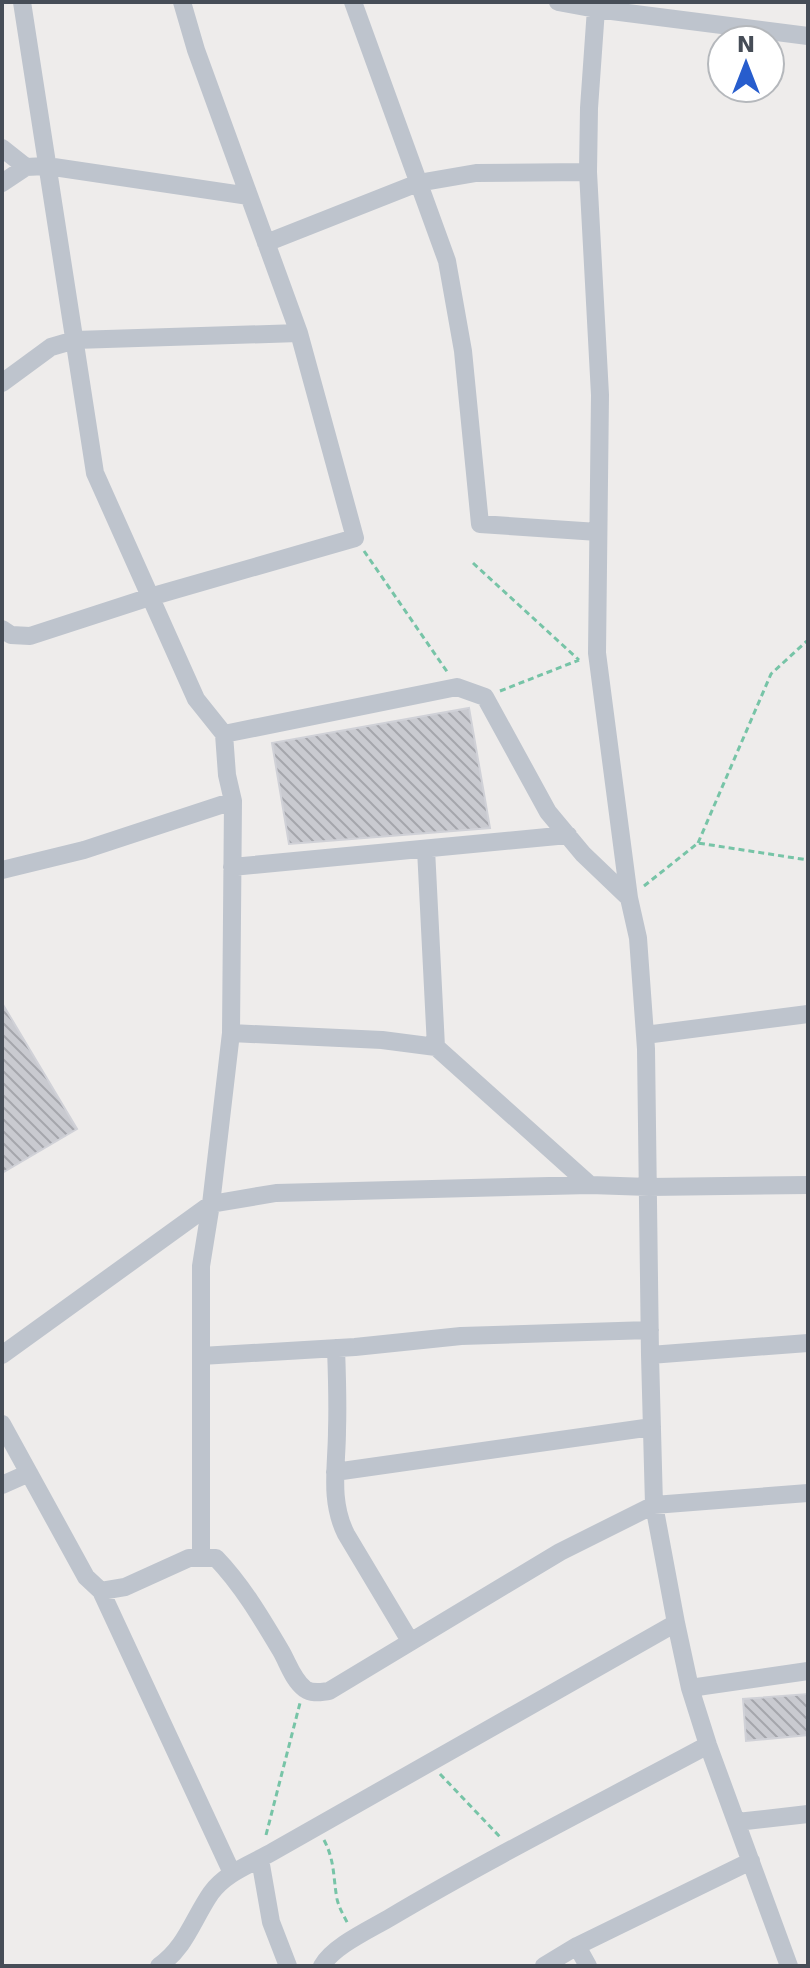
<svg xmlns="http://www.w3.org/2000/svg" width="810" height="1968" viewBox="0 0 810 1968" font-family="'DejaVu Sans',sans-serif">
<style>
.building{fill:url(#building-back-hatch);stroke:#d0d1d7;stroke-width:2}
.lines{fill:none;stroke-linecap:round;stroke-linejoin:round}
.path{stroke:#77c4a7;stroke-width:3;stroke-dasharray:6 4;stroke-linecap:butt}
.minor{stroke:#bec4cd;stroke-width:18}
</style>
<defs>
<pattern id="building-back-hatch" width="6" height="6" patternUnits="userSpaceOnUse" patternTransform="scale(2)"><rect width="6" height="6" fill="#c9cad0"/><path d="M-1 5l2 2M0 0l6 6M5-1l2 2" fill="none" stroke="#a5a6ac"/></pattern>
</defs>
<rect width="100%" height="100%" fill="#eeeceb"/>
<path class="building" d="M469 708 490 828 289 844 272 743Z
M2 1003 77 1129 2 1173Z
M808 1694V1735L746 1741 743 1699Z"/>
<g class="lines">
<path class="path" d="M364 551 448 673
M473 563 579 660
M500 691 579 660
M698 843 771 674 808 640
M644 886 698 843 808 860
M440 1774 501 1838
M266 1835 300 1703
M324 1840C335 1861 333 1877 337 1899 339 1908 344 1916 348 1924"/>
<path class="minor" d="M182 2 196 50 299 333
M353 2 447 261 463 351 480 524 598 532
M558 2 596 9 808 36
M598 2 596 9 589 108 588 172 600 395 597 653 629 898
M2 148 26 167 47 166 249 196
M2 183 26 167
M266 243 418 183 476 173 588 172
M2 383 51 347 75 340 299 333 355 538 150 597 30 636 11 635 2 629
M224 734 457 687 485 697 548 812 583 854 629 898 638 938 646 1049 650 1355 654 1505 676 1623 690 1688 708 1745 789 1966
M426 849 436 1047
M232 867 568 835
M2 870 84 850 233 801 227 775 224 734 196 699 95 473 22 2
M231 1033 382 1040 436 1047 590 1185
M645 1035 808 1014
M336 1348C337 1375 338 1402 337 1430 337 1466 329 1500 346 1534L410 1641
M2 1355 211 1204 231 1033 233 801
M650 1355 808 1343
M201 1356 355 1347 461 1336 650 1330
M2 1424 86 1577 101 1591 125 1587 189 1558H216C242 1585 262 1619 281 1651 288 1663 293 1680 305 1689 312 1694 320 1692 329 1691L560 1552 654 1505 808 1493
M335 1472 652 1427
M2 1485 29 1473
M201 1558V1266L211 1204 276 1193 590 1185 649 1187 808 1185
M101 1591 232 1873
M690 1688 808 1671
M737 1822 808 1814
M260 1859 271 1922 288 1966
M577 1946 588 1966
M159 1966C186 1947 193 1919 211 1893 226 1872 252 1864 274 1851L676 1623
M322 1966C333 1946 371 1929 391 1917 494 1856 602 1802 708 1745
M544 1966 577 1946 751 1861"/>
</g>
<rect width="810" height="1968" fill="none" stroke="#464d57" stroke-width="8"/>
<g transform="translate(746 64)"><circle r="38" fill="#ffffff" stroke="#b5b8bc" stroke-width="2"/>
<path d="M0-6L14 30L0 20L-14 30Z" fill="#275dcd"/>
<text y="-12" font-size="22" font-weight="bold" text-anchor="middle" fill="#464d57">N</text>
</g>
</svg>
